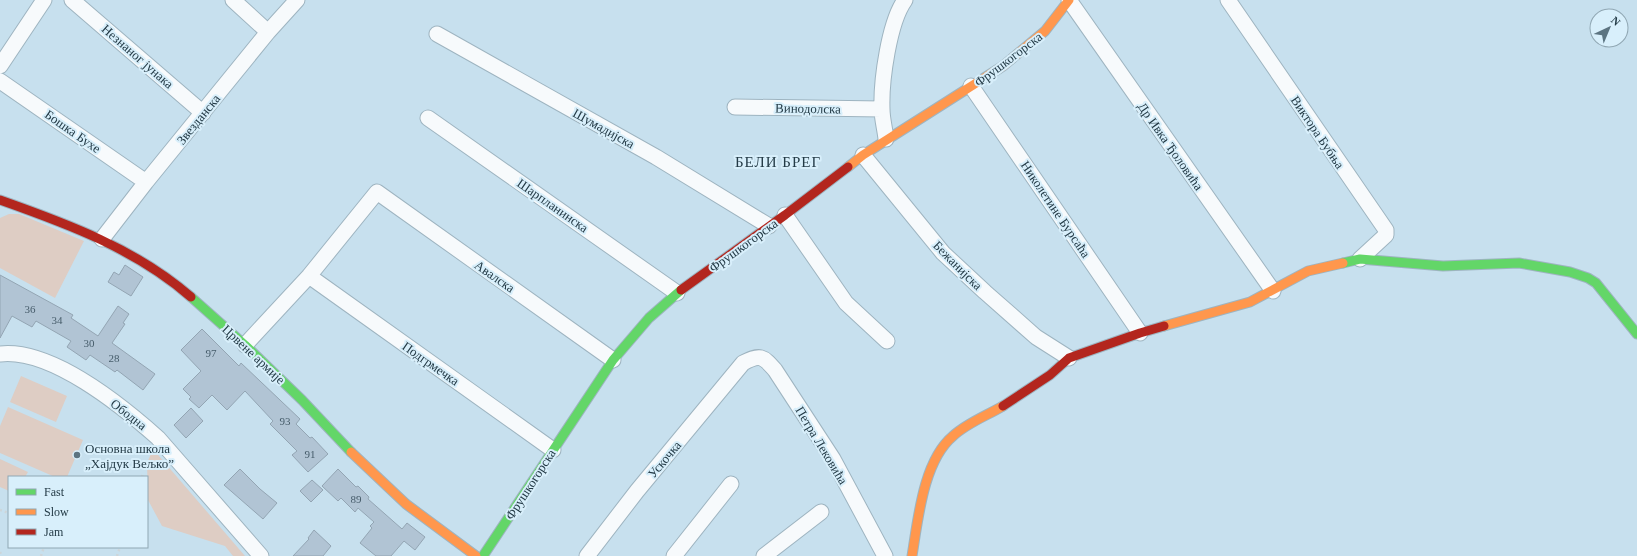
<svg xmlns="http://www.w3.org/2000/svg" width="1637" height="556" viewBox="0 0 1637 556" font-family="Georgia,serif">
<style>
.green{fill:#decdc4}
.building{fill:#b1c4d4;stroke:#93a5b3}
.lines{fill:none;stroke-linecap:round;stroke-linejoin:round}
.street-casing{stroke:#9eb4c0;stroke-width:17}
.fast-casing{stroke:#9eb4c0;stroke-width:11}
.slow-casing{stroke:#9eb4c0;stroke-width:11}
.jam-casing{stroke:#9eb4c0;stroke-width:11}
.path{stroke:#cdd5d9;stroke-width:2.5;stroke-dasharray:2 3;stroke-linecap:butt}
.street{stroke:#f7fafc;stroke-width:15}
.fast{stroke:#63d668;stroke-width:9}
.slow{stroke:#ff974d;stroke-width:9}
.jam{stroke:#b3261e;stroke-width:9}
.poi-dot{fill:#5c7481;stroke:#d8effb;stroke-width:1.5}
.labels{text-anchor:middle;stroke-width:4;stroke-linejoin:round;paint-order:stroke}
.number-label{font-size:11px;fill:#465c6a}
.street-label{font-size:13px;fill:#233a46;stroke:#d8effb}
.poi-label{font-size:13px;fill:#233a46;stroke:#d8effb;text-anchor:start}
.quarter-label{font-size:15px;letter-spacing:1px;fill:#233a46;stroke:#d8effb}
</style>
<rect width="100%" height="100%" fill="#c7e0ee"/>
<path class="green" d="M9 214H19L84 241 55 298 0 268V218Z
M21 376 67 396 56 422 10 402Z
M8 407 83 440 67 477H55L0 453V426Z
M153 449 245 556H233L225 546 162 526 148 500 147 463Z
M0 459 28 472 25 477H9V491L0 487Z"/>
<path class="building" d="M125 265 143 277 131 296 108 282 114 272 119 275Z
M0 275 73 315 71 318 98 336 118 306 129 314 123 323 125 324 112 343 155 374 143 390 117 370 115 372 90 355 86 360 67 347 71 341 36 321 32 327 12 316 0 338Z
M202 329 239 366 241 363 300 419 296 424 310 438 312 437 328 454 308 472 292 455 297 451 270 424 273 421 245 391 227 410 212 395 199 408 189 399 191 397 183 389 201 371 181 350Z
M191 408 203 421 186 438 174 425Z
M240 469 260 489 277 503 263 519 224 485Z
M338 469 356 487 358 486 369 497 368 499 402 529 407 523 425 537 415 550 404 541 391 556H376L360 543 372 528 370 526 374 522 358 508 355 512 341 498 338 501 322 486Z
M312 480 323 490 311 502 300 491Z
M314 530 331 546 323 556H293L309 539 308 538Z"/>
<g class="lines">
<defs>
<path id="street" d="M72 0 203 113
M233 0 268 32
M1069 0 1273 291
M1228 0 1386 230V235L1360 259
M437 34 656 157 769 226
M0 66 44 0
M0 81 146 182
M971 86 1140 333
M735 107 882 109
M428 118 677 293
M886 139C885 129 882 119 882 109 881 81 889 22 905 0
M863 155 943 253 985 292 1036 337 1069 358
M785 215 846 303 887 341
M102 239 146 182 268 32 297 0
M309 276 553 450
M245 345 309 276 377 192 613 360
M0 354C51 348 122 406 158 438L261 556
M587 556 637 491 743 363C760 354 763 356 775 370L833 459 885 556
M674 556 731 484
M764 556 821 512"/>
<path id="fast" d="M1343 263 1360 259 1443 266 1519 263 1570 272 1588 278 1596 283 1637 334
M191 297 245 345 302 400 351 452
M483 556 613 360 649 318 681 290"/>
<path id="slow" d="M848 167 863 155 1003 66 1045 31 1069 0
M1164 326 1250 302 1308 271 1343 263
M351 452 406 504 476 556
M912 556C918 520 923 461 953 436 967 423 986 416 1003 406"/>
<path id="jam" d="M0 200C68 224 136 249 191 297
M681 290 785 215 848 167
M1003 406 1050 375 1069 358 1140 333 1164 326"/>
</defs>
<use href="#street" class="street-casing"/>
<use href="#fast" class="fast-casing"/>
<use href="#slow" class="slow-casing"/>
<use href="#jam" class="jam-casing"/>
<path class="path" d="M142 477 143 472
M0 510 9 513
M0 552 2 556
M41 556 44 547
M117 556 120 547"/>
<use href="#street" class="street"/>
<use href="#fast" class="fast"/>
<use href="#slow" class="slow"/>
<use href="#jam" class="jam"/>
</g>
<circle class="poi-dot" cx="77" cy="455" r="4"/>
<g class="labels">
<g class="number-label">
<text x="30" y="313">36</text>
<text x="57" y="324">34</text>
<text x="89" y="347">30</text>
<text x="211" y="357">97</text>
<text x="114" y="362">28</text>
<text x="285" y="425">93</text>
<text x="310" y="458">91</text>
<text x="356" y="503">89</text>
</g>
<g class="street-label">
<text transform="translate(138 56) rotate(41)" y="5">Незнаног јунака</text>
<text transform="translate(1008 59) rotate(-37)" y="5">Фрушкогорска</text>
<text transform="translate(808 108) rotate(1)" y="5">Винодолска</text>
<text transform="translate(198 119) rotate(-51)" y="5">Звезданска</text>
<text transform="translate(604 128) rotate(29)" y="5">Шумадијска</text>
<text transform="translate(73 131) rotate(35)" y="5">Бошка Бухе</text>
<text transform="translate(1318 132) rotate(56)" y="5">Виктора Бубња</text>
<text transform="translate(1171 146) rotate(55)" y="5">Др Ивка Ђоловића</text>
<text transform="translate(553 205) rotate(35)" y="5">Шарпланинска</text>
<text transform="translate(1056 209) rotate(56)" y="5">Николетине Бурсаћа</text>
<text transform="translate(743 245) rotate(-36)" y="5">Фрушкогорска</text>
<text transform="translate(958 265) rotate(45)" y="5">Бежанијска</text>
<text transform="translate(495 276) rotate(35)" y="5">Авалска</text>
<text transform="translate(254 354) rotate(43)" y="5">Црвене армије</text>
<text transform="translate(431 363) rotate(35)" y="5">Подгрмечка</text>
<text transform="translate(129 414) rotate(38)" y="5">Ободна</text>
<text transform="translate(822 445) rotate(59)" y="5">Петра Лековића</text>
<text transform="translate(664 459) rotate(-50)" y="5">Ускочка</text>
<text transform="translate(530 484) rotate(-57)" y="5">Фрушкогорска</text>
</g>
<g class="poi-label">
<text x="85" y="453">Основна школа<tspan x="85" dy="15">„Хајдук Вељко”</tspan></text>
</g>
<g class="quarter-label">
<text x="778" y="167">БЕЛИ БРЕГ</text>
</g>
</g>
<rect x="8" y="476" width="140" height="72" fill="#d8effb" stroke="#90a7b3"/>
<rect x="16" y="489" width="20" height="6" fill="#63d668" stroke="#90a7b3"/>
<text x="44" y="496" font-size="12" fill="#233a46">Fast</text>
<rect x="16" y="509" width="20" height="6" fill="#ff974d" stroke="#90a7b3"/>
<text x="44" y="516" font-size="12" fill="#233a46">Slow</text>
<rect x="16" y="529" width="20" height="6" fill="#b3261e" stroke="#90a7b3"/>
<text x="44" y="536" font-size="12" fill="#233a46">Jam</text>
<g transform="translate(1609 28) rotate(44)"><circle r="19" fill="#d8effb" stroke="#90a7b3"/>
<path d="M0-3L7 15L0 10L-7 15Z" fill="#5c7481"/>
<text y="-6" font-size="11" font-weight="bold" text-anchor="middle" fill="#233a46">N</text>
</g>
</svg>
